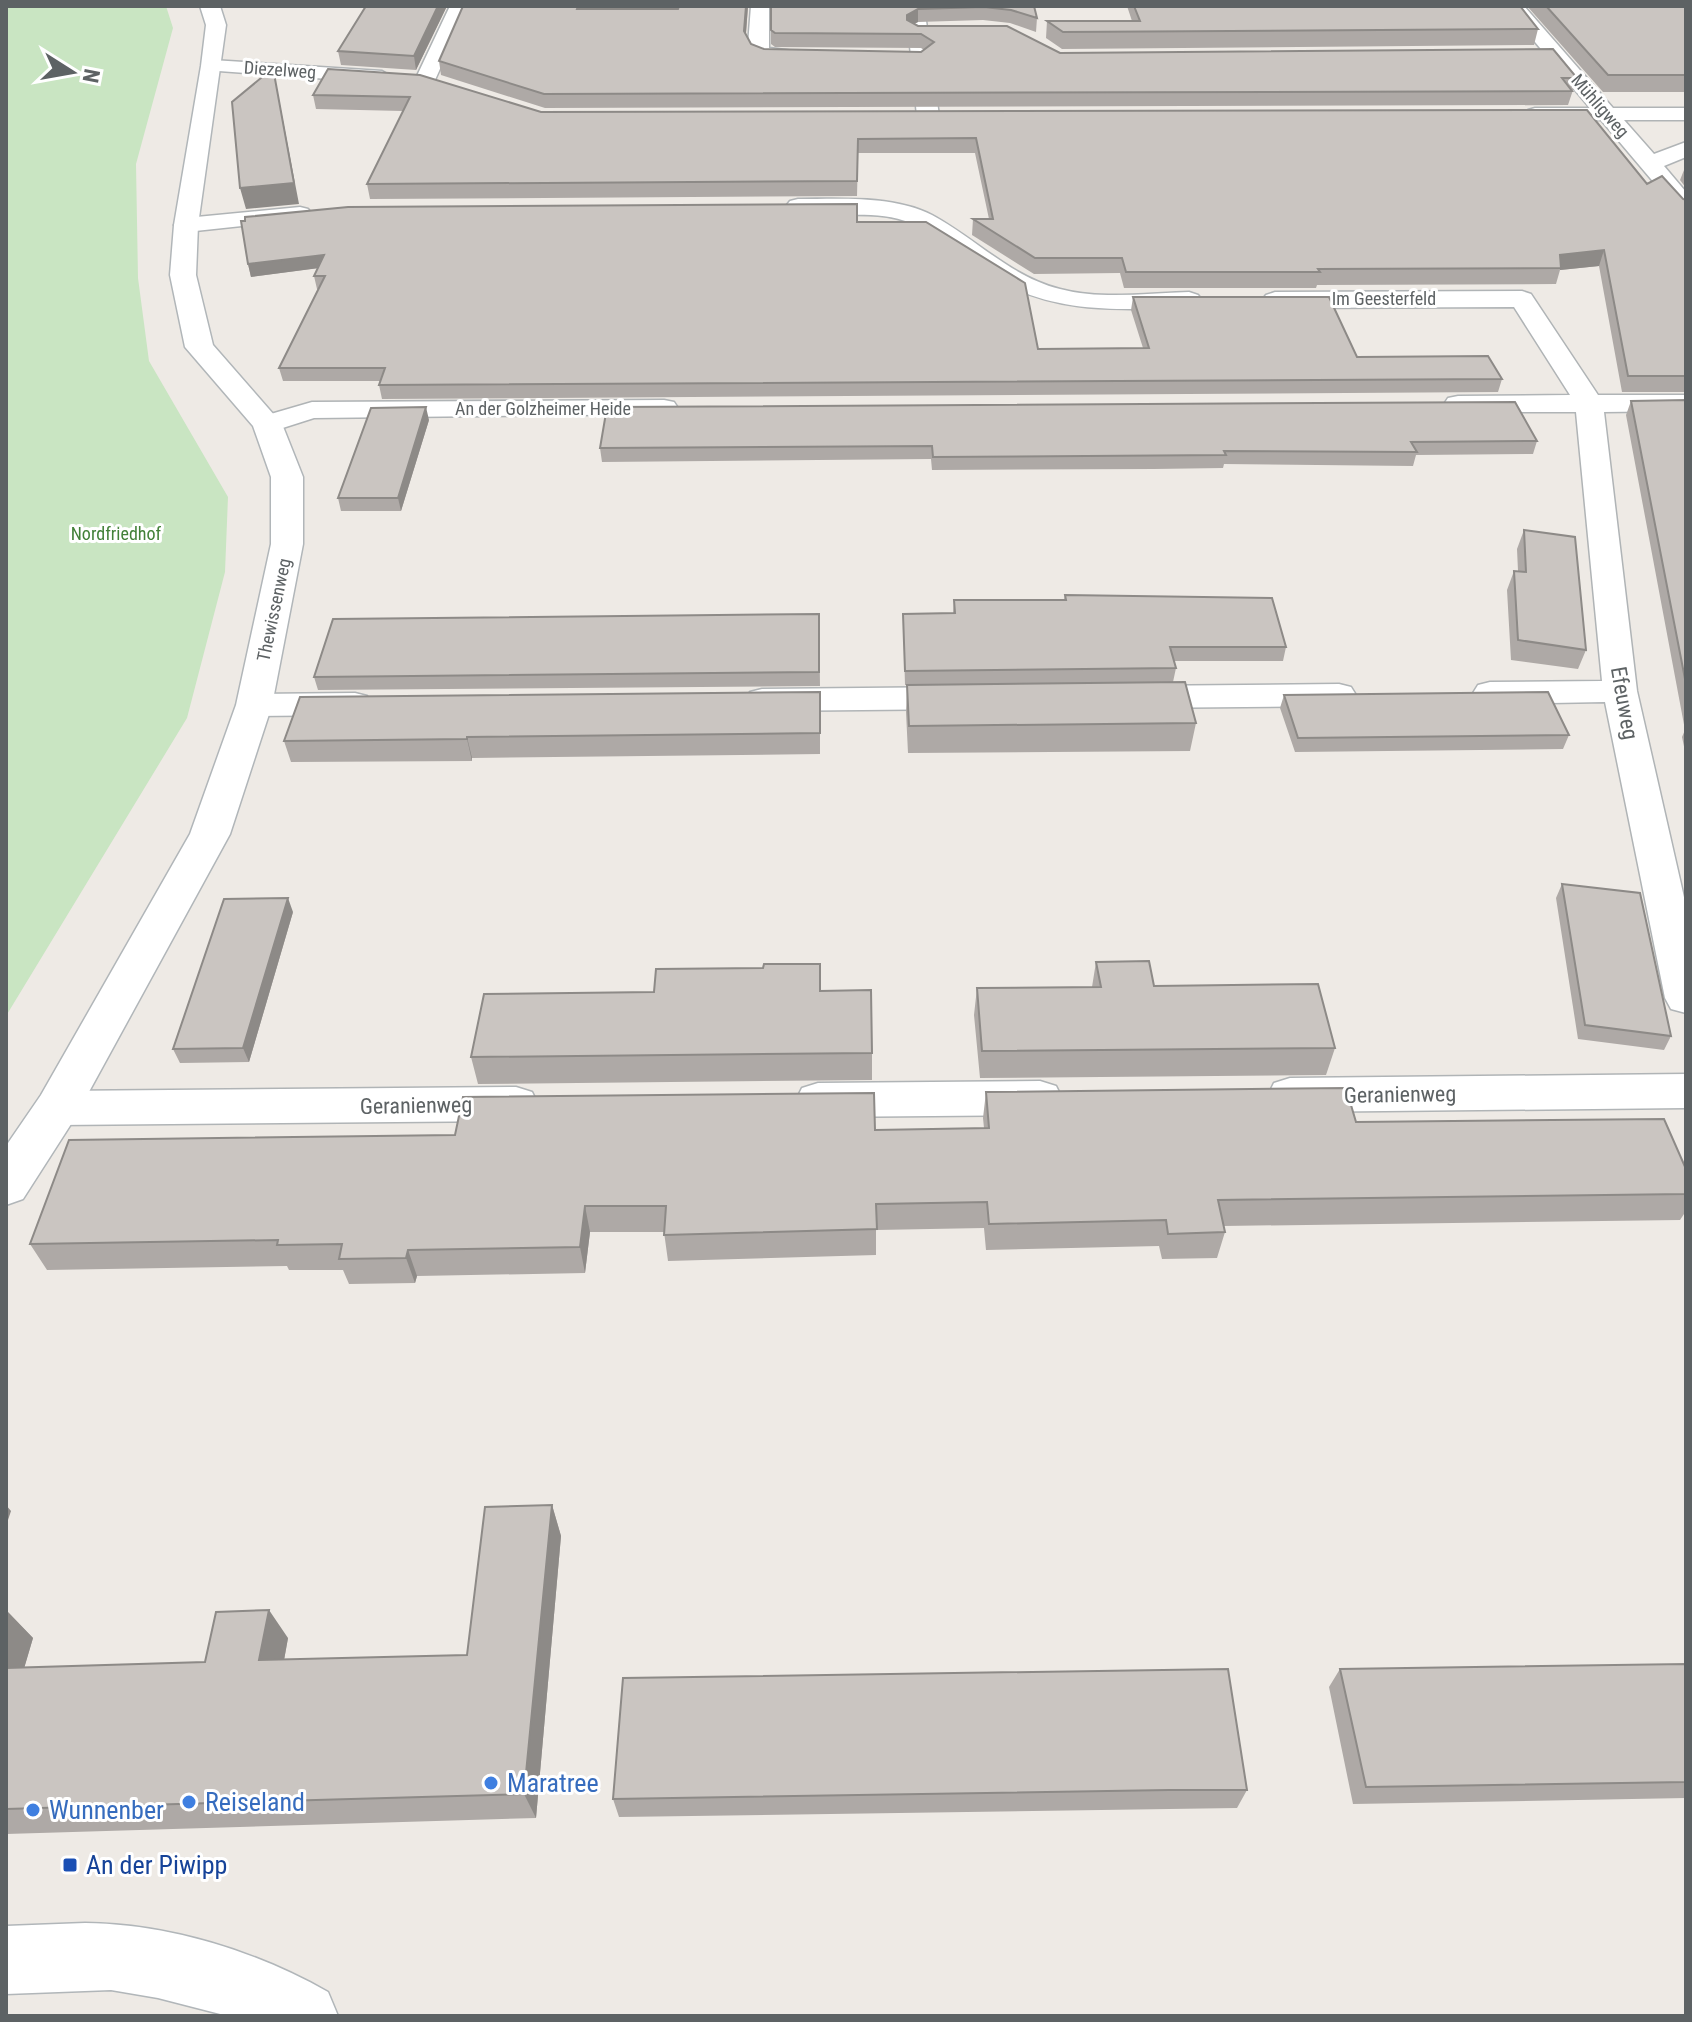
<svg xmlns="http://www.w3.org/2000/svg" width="1692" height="2022" viewBox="0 0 1692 2022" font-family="'Roboto Condensed',sans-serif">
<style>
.green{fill:#c9e5c2}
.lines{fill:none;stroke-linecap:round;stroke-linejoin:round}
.street-casing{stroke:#b0b4b6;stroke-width:3}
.secondary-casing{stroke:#b1b6b9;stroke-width:3}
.street{fill:#fff;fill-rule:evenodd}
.secondary{fill:#fff;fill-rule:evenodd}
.wall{fill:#aea9a6}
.shaded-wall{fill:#8d8a87}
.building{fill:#cac5c1;stroke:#8d8a87;stroke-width:2}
.shop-dot{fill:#3f7fe0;stroke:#fff;stroke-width:3}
.transit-dot{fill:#1a4fb4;stroke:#fff;stroke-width:3}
.labels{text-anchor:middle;stroke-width:6;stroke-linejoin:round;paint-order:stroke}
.far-street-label{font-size:18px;fill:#5d6264;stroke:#fff}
.far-park-label{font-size:18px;fill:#428038;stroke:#fff}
.street-label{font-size:22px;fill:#5d6264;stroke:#fff}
.near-shop-label{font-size:26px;fill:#366cbe;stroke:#fff;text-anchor:start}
.near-transit-label{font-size:26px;fill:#164399;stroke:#fff;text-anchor:start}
</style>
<rect width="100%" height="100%" fill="#eeeae5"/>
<path class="green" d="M6 6H166L173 28 136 164 138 278 149 361 228 497 225 572 187 718 6 1016Z"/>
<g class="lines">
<defs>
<path id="street" d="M450 6H468L435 80 432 84H418L415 80Z
M751 6H769V48L819 54 822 58 819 62H772L754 56 748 45Z
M906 6H924L939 116 928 122 917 116Z
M1505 6H1524L1613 108H1686V120H1624L1654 154 1686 142V157L1664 166 1686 192V213L1678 211 1601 120 1528 118 1524 114 1528 110 1535 108H1590Z
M212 60 382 71 392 77 382 83 205 70 202 66Z
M798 199C840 199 893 195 932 215 975 238 1011 277 1060 289 1101 300 1147 293 1189 292L1198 295 1202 300 1198 305 1189 308C1119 309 1055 315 993 277 966 261 940 235 911 223 872 207 829 221 790 211L786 206 790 201Z
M300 207 308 209 312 214 308 219 186 232 178 230 174 225 178 220 186 218Z
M1522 291 1531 294 1598 395H1686V411L1604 412 1637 691 1686 906V1013L1671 1009 1665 998 1605 702 1490 704 1478 701 1473 693 1478 685 1490 682 1602 681 1576 412H1458L1448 410 1444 404 1448 398 1458 396 1570 395 1514 307 1275 308 1266 305 1262 300 1266 295 1275 292Z
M664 400 674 402 678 408 674 414 314 418 267 433 257 430 253 424 257 418 312 402Z
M1339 684 1351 687 1356 695 1351 703 1339 706 1134 708 1122 705 1117 697 1122 689 1134 686Z
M963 687 975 690 980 698 975 706 963 709 762 711 750 708 745 700 750 692 762 689Z
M355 693 367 696 372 704 367 712 355 715 254 716 242 713 237 705 242 697 254 694Z
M1686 1074V1108L1290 1112 1274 1107 1268 1095 1274 1083 1290 1078Z
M1040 1081 1056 1086 1062 1098 1056 1110 1040 1115 818 1117 802 1112 796 1100 802 1088 818 1083Z
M516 1087 532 1092 538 1104 532 1116 516 1121 57 1125 41 1120 35 1108 41 1096 57 1091Z"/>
<path id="secondary" d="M200 6H220L226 25 198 225 196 275 213 345 282 424 303 477V544L272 705 230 834 73 1121 23 1199 6 1205V1146L41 1095 190 834 236 705 271 544V477L253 426 185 347 170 275 174 225 201 66 206 25Z
M85 1923C169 1924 256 1951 328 1992L338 2016H228L158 1998 111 1990 6 1994V1926Z"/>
</defs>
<use href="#street" class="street-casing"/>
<use href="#secondary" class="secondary-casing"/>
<use href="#street" class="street"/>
<use href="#secondary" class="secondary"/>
</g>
<path class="wall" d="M366 6H447L416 70 341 65 338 51Z
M748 6 746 34 751 44 764 49 921 52 924 50 921 48 775 47 771 44V6H1034L1037 18 1036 32 1010 23 983 20 918 22 914 24 918 26 1060 53 1577 78 1568 105 545 108 441 75 439 61 583 9H678Z
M1127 6H1520L1538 29 1534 45 1062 49 1046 38 1047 21H1132Z
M1527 6H1686V92H1603Z
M328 69 541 112 1587 110 1647 184 1686 200V387L1684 392H1622L1599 266 1560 270 1556 284 1317 285 1316 288H1124L1120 273 1034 274 972 235 973 219H989L975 153H858L857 196 370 199 367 184 403 111 316 109 313 95Z
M1686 165V188L1680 180Z
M857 222 1038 349 1143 348 1131 310 1133 297 1357 357 1502 379 1498 392 382 399 379 385 380 381H283L279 368 318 289H317L314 276 318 268 251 277 248 264Z
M1686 400V756L1682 737 1685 730 1626 415 1631 401Z
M429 420 401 511H341L338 498Z
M1537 441 1533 454 1416 455 1413 466 1224 464 1223 468 1154 469 932 470 931 459 602 462 600 448Z
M1524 530 1586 650 1578 669 1511 660 1507 590 1514 571H1518L1517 549Z
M1065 595 1286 647 1283 661H1174L1176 668 1173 682 905 685 903 614 953 613 954 600H1064Z
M819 614 820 686 318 690 314 677Z
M907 685 1196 723 1190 751 908 753 906 712Z
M820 692V754L472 758V761L291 762 284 741Z
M1284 695 1569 735 1563 749 1295 752 1280 708Z
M1562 884 1671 1036 1664 1050 1578 1039 1556 898Z
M293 912 249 1062 180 1063 173 1049Z
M1096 962 1154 986 1335 1048 1326 1075 980 1078 974 1015 977 988 1092 987Z
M820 991 872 1053V1080L478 1084 471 1057Z
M986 1092 1356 1122 1686 1169V1211L1680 1220 1223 1226 1225 1232 1217 1258 1162 1259 1159 1246 986 1250 984 1228 876 1230V1255L668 1261 664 1232H590L585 1273 417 1276 415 1283 349 1284 343 1270H289L287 1266 47 1270 30 1244 875 1130 984 1128 983 1118Z
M552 1505 561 1536 536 1818 6 1834V1610L33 1638 24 1668 205 1662 288 1638 284 1660 467 1655Z
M1686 1664V1798L1353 1804 1329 1687 1340 1669Z
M623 1678 1247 1790 1237 1808 619 1817 613 1799Z"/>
<path class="shaded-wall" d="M438 6H447L416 70 414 56Z
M746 6H748L745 45 744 31Z
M918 9V22L906 28 907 15Z
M273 68 299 204 246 209 240 188Z
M1604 250 1599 266 1560 270V255Z
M324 255 327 267 251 277 248 264Z
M426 407 429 420 401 511 398 498Z
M467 737 472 758V761L467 739Z
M288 898 293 912 249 1062 243 1048Z
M585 1206 590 1232 585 1273 580 1247Z
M408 1250 417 1276 415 1283 406 1258Z
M6 1505 11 1511 6 1526Z
M552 1505 561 1536 536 1818 524 1794Z
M6 1610 33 1638 16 1696 6 1686Z
M269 1610 288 1638 279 1688 259 1660Z"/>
<path class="building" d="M366 6H438L414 56 338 51Z
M463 6H578L577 9H678L679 6H746L744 31 751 44 764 49 921 52 934 42 921 34 775 33 771 30V6H1034L1037 18 1011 10 984 7 918 9 907 15V20L918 26H1007L1060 53 1553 49 1577 78H1562L1572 91 544 94 439 61Z
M1134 6H1520L1538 29 1063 32 1047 21H1140Z
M1546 6H1686V75H1608Z
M273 68 294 183 240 188 232 102Z
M328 69 420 75 541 112 1587 110 1647 184 1662 176 1683 199 1686 200V376H1628L1604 250 1560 255 1561 268 1318 269 1320 272H1126L1122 258H1035L973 219H993L976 138 858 139 857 181 367 184 410 97 313 95Z
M857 204V222H926L1025 283 1038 349 1149 348 1133 297H1329L1357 357 1488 356 1502 379 379 385 385 368H279L325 276H314L324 255 248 264 241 221H245V217L348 207Z
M1686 400V684L1631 401Z
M1515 402 1537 441 1411 442 1417 452 1224 451 1226 455 933 457 932 446 600 448 607 407Z
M426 407 398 498H338L371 408Z
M1524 530 1575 537 1586 650 1518 640 1514 571 1526 572Z
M1065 595 1272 598 1286 647H1170L1176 668 905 671 903 614 955 613 954 600H1066Z
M819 614V672L314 677 333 619Z
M1185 682 1196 723 909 726 907 685Z
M820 692V733L467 737V739L284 741 300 697Z
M1548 692 1569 735 1298 738 1284 695Z
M1562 884 1640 893 1671 1036 1585 1025Z
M288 898 243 1048 173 1049 224 899Z
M1149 961 1154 986 1318 984 1335 1048 982 1051 977 988 1101 987 1096 962Z
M764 964H820V991L871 990 872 1053 471 1057 484 994 654 992 656 969 763 968Z
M1346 1088 1356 1122 1664 1119 1686 1169V1194L1218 1200 1225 1232 1168 1234 1166 1220 989 1224 987 1202 876 1204 877 1229 664 1235 666 1206H585L580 1247 408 1250 406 1258 339 1259 342 1244 277 1245 278 1240 30 1244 69 1140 455 1135 463 1097 874 1093 875 1130 989 1128 986 1092Z
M552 1505 524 1794 6 1809V1668L205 1662 216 1612 269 1610 259 1660 467 1655 485 1507Z
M1686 1664V1782L1366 1787 1340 1669Z
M1228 1669 1247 1790H1169L613 1799 623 1678Z"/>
<g class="shop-dot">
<circle cx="491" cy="1783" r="8"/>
<circle cx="189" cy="1802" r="8"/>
<circle cx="33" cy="1810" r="8"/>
</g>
<rect class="transit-dot" x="62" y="1857" width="16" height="16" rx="4"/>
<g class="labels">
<g class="far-street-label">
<text transform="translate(280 70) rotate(4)" y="6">Diezelweg</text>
<text transform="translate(1600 106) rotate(49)" y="6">Mühligweg</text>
<text x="1384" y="305">Im Geesterfeld</text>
<text x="543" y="415">An der Golzheimer Heide</text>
<text transform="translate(274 610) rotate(-78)" y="6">Thewissenweg</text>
</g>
<g class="far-park-label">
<text x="116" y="540">Nordfriedhof</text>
</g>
<g class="street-label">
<text transform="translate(1625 703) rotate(80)" y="8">Efeuweg</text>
<text transform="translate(1400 1094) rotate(-1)" y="8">Geranienweg</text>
<text transform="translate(416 1105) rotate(-1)" y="8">Geranienweg</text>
</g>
<g class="near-shop-label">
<text x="507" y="1792">Maratree</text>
<text x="205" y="1811">Reiseland</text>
<text x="49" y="1819">Wunnenber</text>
</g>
<g class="near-transit-label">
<text x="86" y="1874">An der Piwipp</text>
</g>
</g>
<rect width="1692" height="2022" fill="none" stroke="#5d6264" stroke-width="16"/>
<g transform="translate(72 72) rotate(101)" stroke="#ffffff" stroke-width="6" paint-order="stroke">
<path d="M0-6L14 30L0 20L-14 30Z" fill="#5d6264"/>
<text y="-12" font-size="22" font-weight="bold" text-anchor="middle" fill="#5d6264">N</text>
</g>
</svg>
